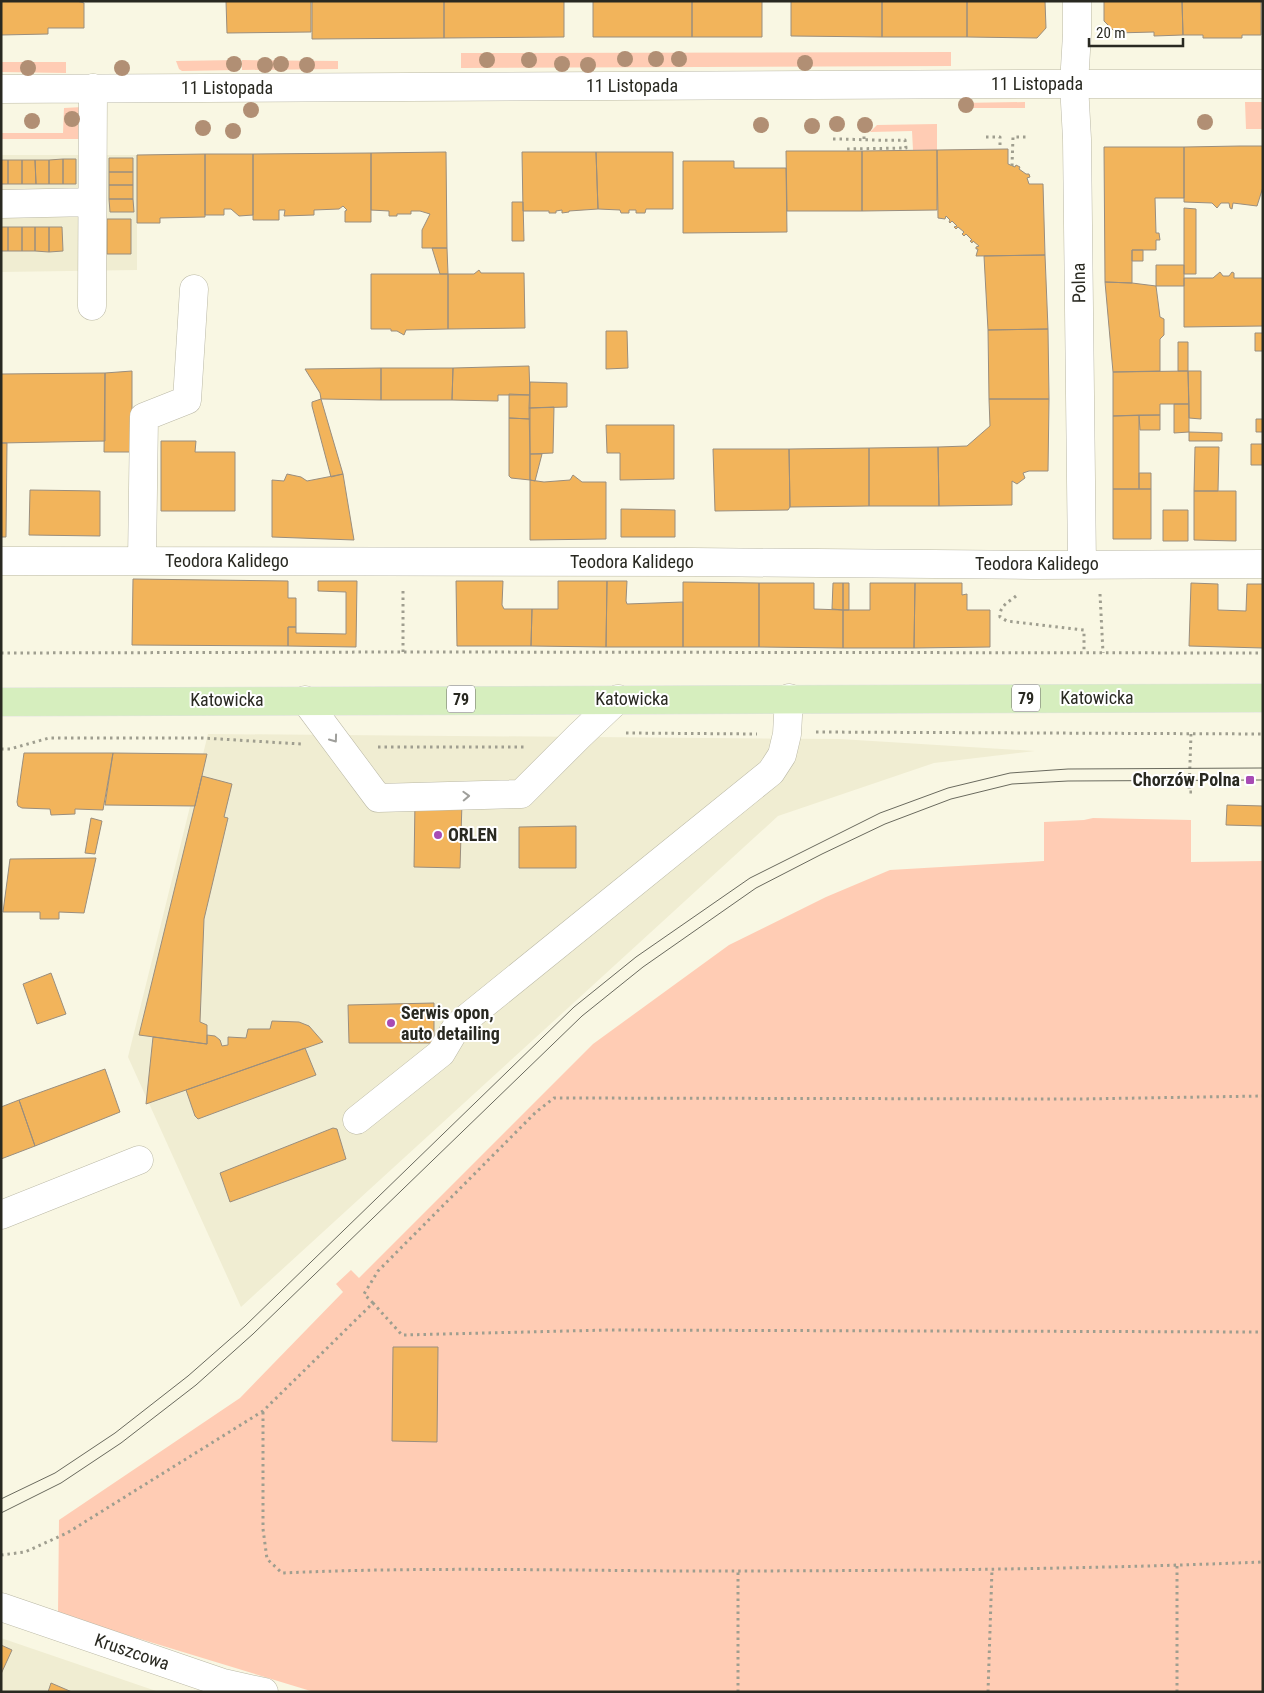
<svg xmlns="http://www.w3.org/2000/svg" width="1264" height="1693" viewBox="0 0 1264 1693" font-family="'Roboto Condensed',sans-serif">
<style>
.built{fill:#f0edd2}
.green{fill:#ffccb4}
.building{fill:#f2b45b;stroke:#9a8e7e}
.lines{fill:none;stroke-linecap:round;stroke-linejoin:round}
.minor-casing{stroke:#bab8a5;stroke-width:29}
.major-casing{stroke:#e1e1e0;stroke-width:29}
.path{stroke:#9f9e8f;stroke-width:3;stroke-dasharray:2.5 4;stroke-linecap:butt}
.minor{stroke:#fff;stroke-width:28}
.major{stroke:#d6eebe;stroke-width:28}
.tram{stroke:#6a6a5e;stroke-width:1}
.tree{fill:#b18f74}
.oneway{stroke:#9f9f9b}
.poi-dot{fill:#a84bb4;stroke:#fff;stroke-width:2}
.labels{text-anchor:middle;stroke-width:4;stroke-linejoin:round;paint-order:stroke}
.shield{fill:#fff;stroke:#696964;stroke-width:1}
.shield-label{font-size:16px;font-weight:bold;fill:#292921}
.street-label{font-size:18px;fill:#292921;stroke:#fff}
.poi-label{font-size:18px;font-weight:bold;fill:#292921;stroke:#fff;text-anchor:start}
</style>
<rect width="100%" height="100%" fill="#f9f7e3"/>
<path class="built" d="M1 155H137V270L1 272Z
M208 734 840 739 1035 751 934 763 778 816 241 1307 128 1057Z
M1 1638 159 1692H1Z"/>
<path class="green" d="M951 52V66L461 68V53Z
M237 60V70L182 71 179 69 176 61Z
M242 60 338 61V69L242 70Z
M1 62H66V73L1 72Z
M1025 102V108H960V103Z
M1245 102H1263V129H1246Z
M83 107V139H1V133H63L64 108Z
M937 124V150H913L912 131 870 132 877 125Z
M1093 818 1191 820V862L1263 861V1692H314L58 1614 59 1520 240 1398 343 1292 336 1284 351 1270 359 1278 593 1044 729 945 826 897 890 870 1044 861V822L1084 820Z"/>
<path class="building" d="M1 1H77L84 3V28H48V34L1 35Z
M226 1H311V32L227 33Z
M312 1H444V38L312 39Z
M444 1H564V37L444 38Z
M593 1H692V37H593Z
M692 1H762V37H692Z
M791 1H882V37L791 36Z
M882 1H967V37H882Z
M967 1H1045L1046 28 1037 38 967 37Z
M1104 1H1182L1183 35 1154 36V32L1116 33 1104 21Z
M1182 1H1261V35H1242V38H1203V35H1183Z
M1240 146H1263V187L1257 206 1233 203 1232 209 1230 208 1229 203H1221L1217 208 1212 203 1184 202V147Z
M1104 147H1184V198H1155L1156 233H1159L1160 240H1156V250H1132V283L1105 282Z
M1008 149V164L1015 167 1016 165 1020 167 1019 169 1026 174H1029L1030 177 1027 178 1029 184H1043L1045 255 976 256 978 249H976V247L979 246 973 241 972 243 970 241 972 240 966 234 964 236 962 234 964 232 958 227 956 229 954 227 957 226 952 221 950 223 949 222 950 220 946 216 945 219 938 218 937 150Z
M937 150V210L862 211V151Z
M786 151H862V211H787Z
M446 152 447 248H422V230L430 214 420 211H411V214H397V216H389V211L371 210V153Z
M522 152H596L598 209 569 211V212L562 213V210L556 211V213H549V211H523Z
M596 152H673V209H646L645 213H636V210H629V213H621L620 210 598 209Z
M371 153V222H345V211L347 210 343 206 339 209 314 210V215L284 216 285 210H279V220H253V154Z
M205 154V217L160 218V223H137V155Z
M205 154H253V215L239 216 231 209H224V215H205Z
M109 158H133V172H109Z
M63 159H76V184H63Z
M63 159V184H49V160Z
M1 160H8V184H1Z
M8 160H22V184H8Z
M22 160H35L36 184H22Z
M35 160H49V184H36Z
M683 161H734V168H786L787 232 683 233Z
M109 172H133V185H109Z
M109 185H133V199H109Z
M109 199H133L134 212H110Z
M512 202H523L524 241H512Z
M1184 208 1196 209V274H1184Z
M107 219H131V254H107Z
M1 227H8V251H1Z
M8 227H22V251H8Z
M22 227H35V251H22Z
M35 227H49V252L35 251Z
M49 227H62L63 251 49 252Z
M432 248H447L448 274H440Z
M1132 250H1143V261H1132Z
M1045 255 1048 329 988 330 984 256Z
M1156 265H1184V286H1156Z
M479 270 481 273H524L525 328 448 329V274H474Z
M1220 272 1223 276H1229L1232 272 1234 273V278H1263V326L1184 327V278H1213Z
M371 274H448V329L406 330 404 335 397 331H391V329H371Z
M1105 282 1132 283 1156 286 1160 317 1164 319V335L1160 339V371L1113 372Z
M1048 329 1049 399H989L988 330Z
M606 331H627L628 368 606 369Z
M1255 333H1263V351H1255Z
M1178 342H1188V371H1178Z
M529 366 530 395H498V401L452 400 453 368Z
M381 368H453L452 400H381Z
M381 368V400L321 399 320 393 305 369Z
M132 371V452H104L105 373Z
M1188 371 1189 404H1160V415L1113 416V372Z
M1188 371H1201V419L1189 418Z
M105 373V441L1 443V374Z
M530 382 567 383V407L529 408Z
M509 394 530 395V419L509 418Z
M321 399 343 474 331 477 312 406V402Z
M989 399H1049L1048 471H1029L1023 473 1025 478 1017 484 1012 481V505L939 506 938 447 967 446 990 426Z
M1174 404H1189V432L1174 433Z
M554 407 553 453 530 454 529 408Z
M1139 415H1160V430H1140Z
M1139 415V489H1113V416Z
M509 418 530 419V480L511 478 509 476Z
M1256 419H1263V432H1256Z
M606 425H674V479L620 480V453H607Z
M1189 432 1222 433V441H1189Z
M161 441H196L195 452H235V511H161Z
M1 443H7L6 537H1Z
M1251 444H1263V465H1251Z
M938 447 939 506H869V448Z
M1195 447H1219L1218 491H1194Z
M869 448V506L790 507 789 449Z
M713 449H789L790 507 788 510 715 511Z
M530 454H542L535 481 530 480Z
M1139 473H1151V489H1139Z
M287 474 301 477 307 481 343 474 354 540 272 537V480L284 481Z
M573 475 582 482H606V539L530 540V480L544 482 570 480Z
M1113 489H1151V539H1113Z
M30 490 100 491V536L29 535Z
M1194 491H1236V541L1194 540Z
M621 509 675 510V537H621Z
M1163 510H1188V541H1163Z
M133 579 288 581V598H296V627H288V646L132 645Z
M318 581H357L356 647 288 646V627H296V633L346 634V592L318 591Z
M456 581H503L502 605 504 609H532L531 646H457Z
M558 581H607L606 647 531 646 532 609H558Z
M607 581H627L626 601 627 604 683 602V647H606Z
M683 582 759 583V647H683Z
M759 583H814V609L843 610V648L759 647Z
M833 583H843V610L832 609Z
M843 583H849V610H843Z
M870 583H915L914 648H843V610H870Z
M915 583H962V595L967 594V610H990V647L914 648Z
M1191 583 1218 584V610L1246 611 1247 584H1263V648L1189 646Z
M24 753H113L103 810 75 809V814L51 815 50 809 22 808 18 806 17 802Z
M113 753 207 754 195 806 105 805Z
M202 776 232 784 224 817 228 818 204 919 200 1022 207 1025V1044L139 1035Z
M415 801 462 802 460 868 414 867Z
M1227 805 1263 806V826L1226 825Z
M91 818 102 821 95 854 85 853Z
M576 826V868H519V827Z
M96 858 84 913 59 912V919H40V912H3L10 859Z
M51 973 66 1014 37 1024 23 984Z
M434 1003V1043H349L348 1005Z
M272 1021 299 1022 309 1026 323 1042 146 1104 153 1037 207 1044V1035L215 1036 220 1040 222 1046 228 1045V1037L246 1038 248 1029H270Z
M305 1048 316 1075 198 1119 195 1116 186 1090Z
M105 1069 120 1112 35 1146 19 1100Z
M19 1100 35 1146 1 1159V1107Z
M333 1128 337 1129 346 1159 230 1202 220 1173Z
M393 1347H438L437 1442 392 1441Z
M1 1645 12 1650 1 1674Z
M51 1683 72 1692H48Z"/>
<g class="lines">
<defs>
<path id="minor" d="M1077 1V34L1074 84 1077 139 1082 565
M1 89 1038 84H1263
M1 204 92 202
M92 306 93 88
M1 561 693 562 1033 565 1263 564
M142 561 144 417 187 400 194 289
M305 700 378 798 521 794 579 736 618 699
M357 1120 441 1053 457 1026 771 772 782 755 787 734 789 698
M1 1215 139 1160
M1 1607 223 1683 264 1692"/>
<path id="major" d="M1 702 1263 698"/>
</defs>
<use href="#minor" class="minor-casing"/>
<use href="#major" class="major-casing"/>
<path class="path" d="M864 130V140
M986 137H1000V149
M833 139C857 139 881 141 905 140L906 148 846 149V151
M1012 166 1013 137H1029
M1100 594 1103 653
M1016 596C1009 602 999 606 1000 617L1007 621 1084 630V653
M403 652V590
M1 653 403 652 1263 653
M816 732 1263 734
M626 733 757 734
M1191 734 1189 792H1195
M378 747H524
M1 749H10L49 738H203L301 744
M373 1303 364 1294 378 1271 536 1112 554 1098 1080 1099 1263 1096
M263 1412V1529L267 1559 282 1573C413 1567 545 1570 676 1571 872 1571 1067 1570 1263 1562
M1 1555 25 1552 67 1533 263 1411 373 1303 402 1335 609 1330 1263 1332
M1177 1566V1692
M738 1692V1571
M988 1692 992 1569"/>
<use href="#minor" class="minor"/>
<use href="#major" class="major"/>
<path class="tram" d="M1 1499 55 1473 115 1433 188 1376 245 1326 574 1007 636 957 750 878 880 813 948 788 1010 773 1068 769 1263 768
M1 1513 61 1483 121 1443 196 1385 253 1334 582 1016 643 967 756 888 822 854 885 824 951 799 1012 784 1068 781 1263 780"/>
</g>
<g class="tree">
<circle cx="625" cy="59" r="8"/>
<circle cx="656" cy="59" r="8"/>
<circle cx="679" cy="59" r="8"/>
<circle cx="487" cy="60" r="8"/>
<circle cx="529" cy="60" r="8"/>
<circle cx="805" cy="63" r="8"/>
<circle cx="234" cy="64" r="8"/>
<circle cx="281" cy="64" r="8"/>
<circle cx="562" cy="64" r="8"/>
<circle cx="265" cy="65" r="8"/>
<circle cx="307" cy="65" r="8"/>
<circle cx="588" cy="65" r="8"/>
<circle cx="28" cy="68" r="8"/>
<circle cx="122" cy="68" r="8"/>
<circle cx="966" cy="105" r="8"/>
<circle cx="251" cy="110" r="8"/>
<circle cx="72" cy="119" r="8"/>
<circle cx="32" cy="121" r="8"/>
<circle cx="1205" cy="122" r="8"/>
<circle cx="837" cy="124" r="8"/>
<circle cx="761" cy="125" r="8"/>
<circle cx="865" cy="125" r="8"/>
<circle cx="812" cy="126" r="8"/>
<circle cx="203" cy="128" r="8"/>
<circle cx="233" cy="131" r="8"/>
</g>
<defs><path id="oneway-chevron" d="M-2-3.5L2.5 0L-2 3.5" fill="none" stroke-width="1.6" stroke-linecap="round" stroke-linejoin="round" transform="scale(1.25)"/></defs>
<g class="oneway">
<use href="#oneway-chevron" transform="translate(334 739) rotate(54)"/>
<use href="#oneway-chevron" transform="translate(466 796) rotate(-2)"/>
</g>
<g class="poi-dot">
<rect x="1245" y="775" width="10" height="10" rx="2.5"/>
<circle cx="438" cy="835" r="5"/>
<circle cx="391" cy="1023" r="5"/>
</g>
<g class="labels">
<g class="shield">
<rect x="1012" y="684.5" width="28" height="27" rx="4"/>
<rect x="447" y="685.5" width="28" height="27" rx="4"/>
</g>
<g class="shield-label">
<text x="1026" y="704">79</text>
<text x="461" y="705">79</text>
</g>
<g class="street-label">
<text x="1037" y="90">11 Listopada</text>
<text x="632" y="92">11 Listopada</text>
<text x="227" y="94">11 Listopada</text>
<text transform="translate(1079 283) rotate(-91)" y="6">Polna</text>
<text x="227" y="567">Teodora Kalidego</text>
<text x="632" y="568">Teodora Kalidego</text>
<text x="1037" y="570">Teodora Kalidego</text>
<text x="1097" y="704">Katowicka</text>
<text x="632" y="705">Katowicka</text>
<text x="227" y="706">Katowicka</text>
<text transform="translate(132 1652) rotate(19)" y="6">Kruszcowa</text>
</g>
<g class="poi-label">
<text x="1240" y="786" text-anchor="end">Chorzów Polna</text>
<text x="448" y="841">ORLEN</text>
<text x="401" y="1019">Serwis opon,<tspan x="401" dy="21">auto detailing</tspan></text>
</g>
</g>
<rect width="1264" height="1693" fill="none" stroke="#292921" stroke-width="5"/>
<path d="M1089 38v8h94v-8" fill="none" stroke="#292921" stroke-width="2.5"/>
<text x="1096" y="38" font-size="15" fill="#292921" stroke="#ffffff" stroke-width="4" paint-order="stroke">20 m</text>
</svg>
